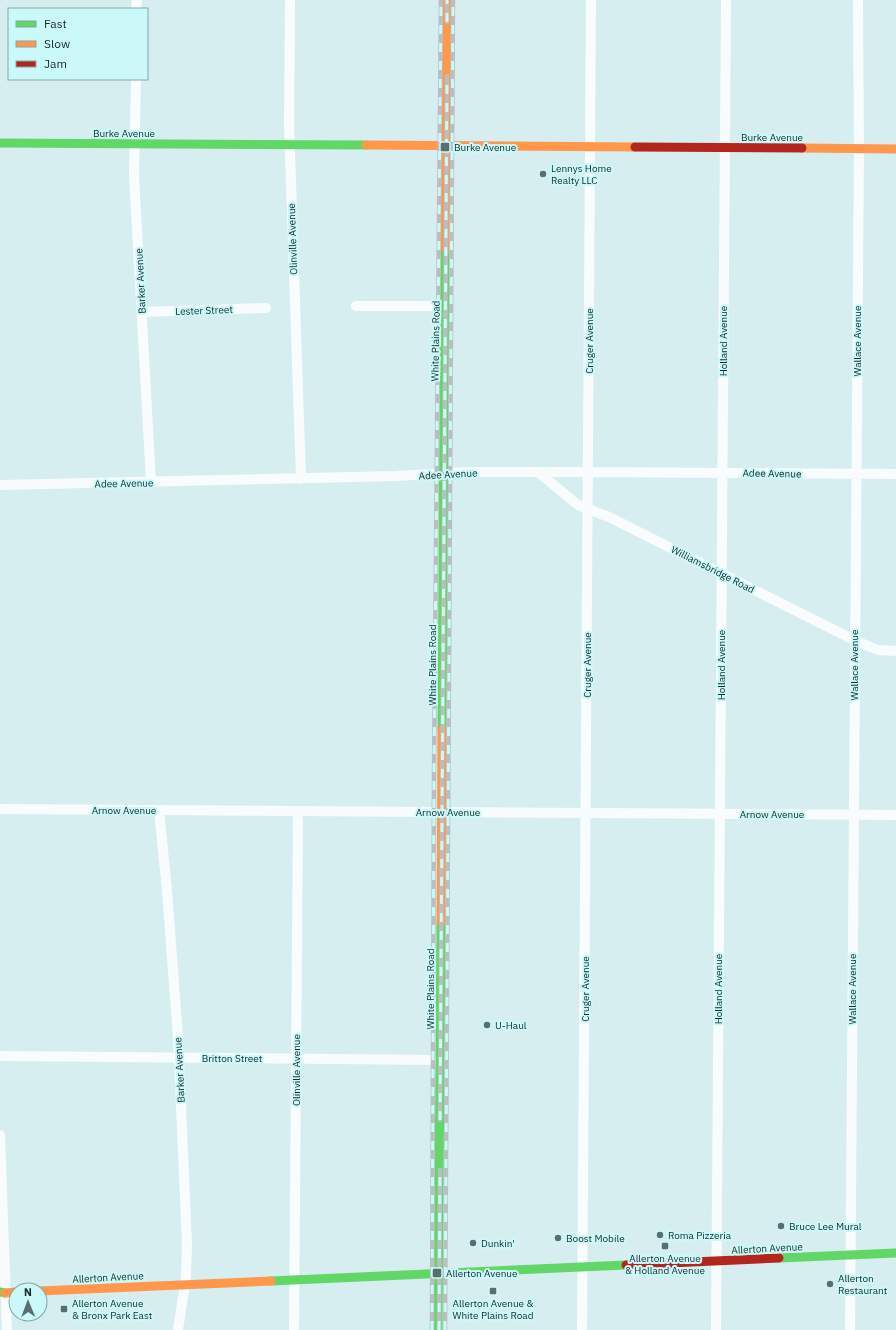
<svg xmlns="http://www.w3.org/2000/svg" width="896" height="1330" viewBox="0 0 896 1330" font-family="'IBM Plex Sans',sans-serif">
<style>
.lines{fill:none;stroke-linecap:round;stroke-linejoin:round}
.street{stroke:#f9fcfd;stroke-width:10}
.fast{stroke:#63d668;stroke-width:9}
.slow{stroke:#ff974d;stroke-width:9}
.jam{stroke:#b3261e;stroke-width:9}
.rail-casing{stroke:#b9bfc0;stroke-width:4.5}
.rail{stroke:#cbf9fa;stroke-width:3;stroke-dasharray:9;stroke-linecap:butt}
.poi-dot{fill:#5a6e6f;stroke:#cbf9fa;stroke-width:1.5}
.labels{text-anchor:middle;stroke-width:4;stroke-linejoin:round;paint-order:stroke}
.street-label{font-size:10px;fill:#17292a;stroke:#cbf9fa}
.poi-label{font-size:10px;fill:#17292a;stroke:#cbf9fa;text-anchor:start}
</style>
<rect width="100%" height="100%" fill="#d6eef0"/>
<g class="lines">
<path class="street" d="M290 0 289 124 301 479
M136 9 137 0
M136 79 134 176 151 482
M356 306H446
M142 312 266 308
M538 472 578 505 609 517 854 640 878 650 896 651
M0 485 396 476 467 472H588L896 474
M0 809 896 815
M159 810 167 891 178 1037 187 1245 186 1277 178 1330
M0 1056 440 1060
M0 1135 7 1330
M294 1330 298 811
M582 1330 591 0
M716 1330 726 0
M850 1330 859 149 858 0"/>
<path class="fast" d="M0 143 366 145
M442 729 445 248
M779 1258 896 1253
M271 1281 626 1265
M0 1292 5 1293
M438 1330 441 922"/>
<path class="slow" d="M366 145 635 147
M802 148 896 149
M445 248 447 0
M441 922 442 729
M40 1291 271 1281
M5 1293 16 1292"/>
<path class="jam" d="M635 147 802 148
M626 1265 779 1258"/>
<defs>
<path id="rail" d="M447 22V0
M440 1120 447 76
M432 1330 434 773 441 0
M439 1330 440 1170
M445 1330 453 0"/>
</defs>
<use href="#rail" class="rail-casing"/>
<use href="#rail" class="rail"/>
</g>
<g class="poi-dot">
<rect x="440" y="142" width="10" height="10" rx="2"/>
<circle cx="543" cy="174" r="4"/>
<circle cx="487" cy="1025" r="4"/>
<circle cx="781" cy="1226" r="4"/>
<circle cx="660" cy="1235" r="4"/>
<circle cx="558" cy="1238" r="4"/>
<circle cx="473" cy="1243" r="4"/>
<rect x="661" y="1242" width="8" height="8" rx="2"/>
<rect x="432" y="1268" width="10" height="10" rx="2"/>
<circle cx="830" cy="1284" r="4"/>
<rect x="489" y="1287" width="8" height="8" rx="2"/>
<rect x="60" y="1305" width="8" height="8" rx="2"/>
</g>
<g class="labels">
<g class="street-label">
<text x="124" y="137">Burke Avenue</text>
<text x="772" y="141">Burke Avenue</text>
<text transform="translate(292 239) rotate(-92)" y="4">Olinville Avenue</text>
<text transform="translate(140 281) rotate(-93)" y="4">Barker Avenue</text>
<text transform="translate(204 310) rotate(-2)" y="4">Lester Street</text>
<text transform="translate(435 341) rotate(-89)" y="4">White Plains Road</text>
<text transform="translate(589 341) rotate(-90)" y="4">Cruger Avenue</text>
<text transform="translate(723 341) rotate(-90)" y="4">Holland Avenue</text>
<text transform="translate(857 341) rotate(-90)" y="4">Wallace Avenue</text>
<text transform="translate(772 473) rotate(1)" y="4">Adee Avenue</text>
<text transform="translate(448 474) rotate(-3)" y="4">Adee Avenue</text>
<text transform="translate(124 483) rotate(-1)" y="4">Adee Avenue</text>
<text transform="translate(713 569) rotate(27)" y="4">Williamsbridge Road</text>
<text transform="translate(432 665) rotate(-90)" y="4">White Plains Road</text>
<text transform="translate(587 665) rotate(-90)" y="4">Cruger Avenue</text>
<text transform="translate(721 665) rotate(-90)" y="4">Holland Avenue</text>
<text transform="translate(854 665) rotate(-90)" y="4">Wallace Avenue</text>
<text x="124" y="814">Arnow Avenue</text>
<text x="448" y="816">Arnow Avenue</text>
<text x="772" y="818">Arnow Avenue</text>
<text transform="translate(430 989) rotate(-90)" y="4">White Plains Road</text>
<text transform="translate(585 989) rotate(-90)" y="4">Cruger Avenue</text>
<text transform="translate(718 989) rotate(-90)" y="4">Holland Avenue</text>
<text transform="translate(852 989) rotate(-90)" y="4">Wallace Avenue</text>
<text x="232" y="1062">Britton Street</text>
<text transform="translate(179 1070) rotate(-93)" y="4">Barker Avenue</text>
<text transform="translate(296 1070) rotate(-90)" y="4">Olinville Avenue</text>
<text transform="translate(767 1248) rotate(-3)" y="4">Allerton Avenue</text>
<text transform="translate(108 1277) rotate(-3)" y="4">Allerton Avenue</text>
</g>
<g class="poi-label">
<text x="454" y="151">Burke Avenue</text>
<text x="551" y="172">Lennys Home<tspan x="551" dy="12">Realty LLC</tspan></text>
<text x="495" y="1029">U-Haul</text>
<text x="789" y="1230">Bruce Lee Mural</text>
<text x="668" y="1239">Roma Pizzeria</text>
<text x="566" y="1242">Boost Mobile</text>
<text x="481" y="1247">Dunkin'</text>
<text x="665" y="1262" text-anchor="middle">Allerton Avenue<tspan x="665" dy="12">&amp; Holland Avenue</tspan></text>
<text x="446" y="1277">Allerton Avenue</text>
<text x="838" y="1282">Allerton<tspan x="838" dy="12">Restaurant</tspan></text>
<text x="72" y="1307">Allerton Avenue<tspan x="72" dy="12">&amp; Bronx Park East</tspan></text>
<text x="493" y="1307" text-anchor="middle">Allerton Avenue &amp;<tspan x="493" dy="12">White Plains Road</tspan></text>
</g>
</g>
<rect x="8" y="8" width="140" height="72" fill="#cbf9fa" stroke="#83a6a7"/>
<rect x="16" y="21" width="20" height="6" fill="#63d668" stroke="#83a6a7"/>
<text x="44" y="28" font-size="12" fill="#17292a">Fast</text>
<rect x="16" y="41" width="20" height="6" fill="#ff974d" stroke="#83a6a7"/>
<text x="44" y="48" font-size="12" fill="#17292a">Slow</text>
<rect x="16" y="61" width="20" height="6" fill="#b3261e" stroke="#83a6a7"/>
<text x="44" y="68" font-size="12" fill="#17292a">Jam</text>
<g transform="translate(28 1302) rotate(359)"><circle r="19" fill="#cbf9fa" stroke="#83a6a7"/>
<path d="M0-3L7 15L0 10L-7 15Z" fill="#5a6e6f"/>
<text y="-6" font-size="11" font-weight="bold" text-anchor="middle" fill="#17292a">N</text>
</g>
</svg>
